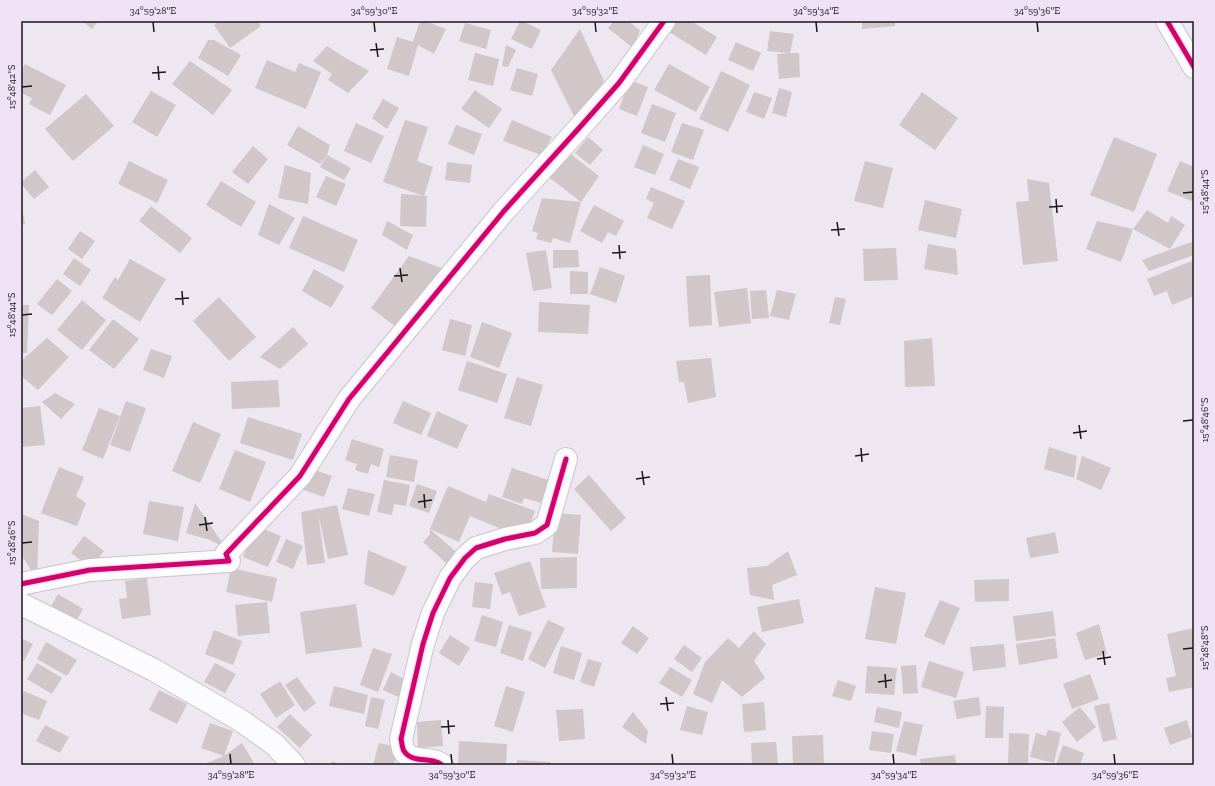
<svg xmlns="http://www.w3.org/2000/svg" width="1215" height="786" viewBox="0 0 1215 786" font-family="'Zilla Slab',serif">
<style>
.building{fill:#d1c6c8}
.lines{fill:none;stroke-linecap:round;stroke-linejoin:round}
.street-casing{stroke:#cac4cc;stroke-width:24}
.street{stroke:#fcfbfd;stroke-width:22}
.cycleway-casing{stroke:#efe2f5;stroke-width:8}
.cycleway{stroke:#d6006c;stroke-width:5}
.ticks{fill:none;stroke:#1b161d;stroke-width:1.5}
.neatline{fill:none;stroke:#1b161d;stroke-width:1.5}
.ticks-label{font-size:10px;text-anchor:middle;fill:#1b161d}
</style>
<rect width="100%" height="100%" fill="#eee6f1"/>
<path class="building" d="M82 21H98L92 29Z
M219 21H257L261 26 230 48 214 25Z
M420 21H425L446 29 434 54 418 45 409 76 387 69 397 37 413 42Z
M520 21H522L541 30 532 49 511 39Z
M614 21H628L640 30 633 48 608 28Z
M676 21H691L717 37 706 55 669 32Z
M862 21H895V26L862 29Z
M465 23 491 30 486 49 459 41Z
M580 29 604 81 577 122 551 70Z
M770 31 794 34 790 53H799L800 77 779 79 777 54 790 53 767 51Z
M208 40H214L241 55 228 76 198 58Z
M736 42 761 53 753 71 728 60Z
M506 45 516 50 508 67 502 66Z
M327 46 344 57 369 71 348 93 328 80 332 74 313 61Z
M475 53 499 59 493 86 468 80Z
M267 60 295 72 299 63 321 72 306 109 255 88Z
M190 61 232 90 213 115 172 84Z
M25 64 66 85 50 115 29 104 32 98 21 93V72Z
M669 64 710 87 696 112 654 90Z
M517 68 538 74 532 96 510 90Z
M721 71 750 85 728 132 699 119Z
M630 80 648 87 637 116 619 109Z
M779 88 792 92 786 117 772 113Z
M475 90 502 109 489 128 461 109Z
M151 91 176 105 157 137 132 122Z
M754 92 772 98 764 119 746 112Z
M922 92 958 118 935 150 899 125Z
M86 94 114 126 73 161 45 129Z
M383 99 399 108 387 129 372 118Z
M652 104 676 113 665 142 641 133Z
M405 120 428 127 417 161 433 167 424 196 383 182Z
M512 120 552 137 541 155 503 141Z
M356 123 384 136 371 163 344 151Z
M682 123 704 130 693 160 671 152Z
M456 125 482 134 474 155 448 144Z
M298 126 330 145 327 155 320 164 287 145Z
M588 137 603 150 590 165 575 153Z
M1114 137 1157 154 1134 212 1090 195Z
M643 145 664 154 655 175 634 167Z
M253 146 268 159 248 184 232 172Z
M567 151 599 176 581 202 546 175Z
M327 155 351 168 344 180 320 167Z
M678 159 699 167 690 189 669 180Z
M129 161 168 180 157 203 118 184Z
M865 161 893 168 883 208 854 201Z
M1180 161 1194 167V202L1167 191Z
M447 162 472 165 470 183 445 180Z
M285 165 311 173 308 204 278 198Z
M35 170 49 187 34 199 21 184V182Z
M326 176 346 184 336 206 316 197Z
M1027 179 1049 183 1058 261 1023 265 1016 202 1029 201Z
M221 181 256 202 241 227 206 205Z
M651 187 685 201 672 229 647 218 654 203 646 199Z
M401 194 427 196 426 227 400 226Z
M542 198 581 202 570 243 553 238 551 243 536 239 538 233 532 231Z
M925 200 962 209 956 238 918 230Z
M21 203 25 224 21 225Z
M269 204 295 218 279 245 258 235Z
M594 205 624 221 616 236 608 232 602 243 580 231Z
M151 206 192 238 180 253 139 221Z
M1147 210 1168 223 1171 216 1185 225 1170 249 1133 229 1121 262 1086 249 1097 221 1133 229Z
M303 216 358 240 344 272 289 248Z
M387 221 413 235 407 250 382 235Z
M80 231 95 241 82 259 68 249Z
M1194 241V255L1149 271 1142 260Z
M928 244 956 249 958 275 924 269Z
M896 248 898 280 864 281 863 249Z
M546 250 552 288 533 291 526 253Z
M553 250H578L579 267 553 268Z
M409 256 444 269 399 329 371 308Z
M74 258 91 270 80 286 63 274Z
M130 259 166 279 140 322 102 298 115 277 118 280Z
M1194 260V296L1172 305 1167 291 1154 296 1147 279Z
M600 267 625 276 616 303 590 294Z
M314 269 344 286 331 308 302 291Z
M570 271 588 272V294H570Z
M710 275 712 325 689 327 686 276Z
M57 279 72 291 52 315 37 304Z
M747 288 751 323 719 327 714 292Z
M766 290 769 318 752 319 750 291Z
M777 290 796 294 789 320 770 316Z
M219 297 256 337 229 361 193 321Z
M835 297 846 299 840 325 829 323Z
M82 300 106 320 82 350 57 330Z
M539 302 590 305 588 334 538 332Z
M21 305H29L27 353H21Z
M113 319 139 339 114 369 89 350Z
M450 319 472 325 465 356 442 350Z
M482 322 512 333 499 368 470 357Z
M293 327 308 344 280 369 260 357Z
M47 338 69 357 38 390 21 376V361Z
M932 338 935 386 905 387 904 341Z
M151 349 172 356 164 378 143 370Z
M711 358 716 397 688 403 684 382H679L676 361Z
M467 361 507 374 497 403 458 390Z
M517 377 543 385 531 426 504 418Z
M278 380 280 407 232 409 231 382Z
M55 393 75 404 61 419 42 402Z
M126 401 146 408 130 452 110 445Z
M403 401 431 413 421 435 393 423Z
M40 406 45 445 21 447V408Z
M99 408 120 416 103 459 82 450Z
M437 411 468 425 457 449 427 436Z
M248 417 302 434 293 460 240 443Z
M193 422 221 434 200 483 172 471Z
M352 439 384 449 379 467 371 464 368 474 355 470 357 464 345 460Z
M1049 447 1077 456 1074 478 1044 469Z
M235 450 266 462 250 502 219 489Z
M390 455 418 460 414 482 386 477Z
M1082 456 1111 468 1101 490 1076 479Z
M59 467 84 477 76 496 86 503 77 526 41 513Z
M309 468 332 476 324 497 301 489Z
M512 468 548 480 541 503 524 498 522 504 502 497Z
M589 475 626 518 611 531 574 489Z
M384 480 410 485 406 506 394 504 392 515 377 512Z
M417 484 437 491 429 513 409 506Z
M448 486 486 502 489 494 535 511 527 532H509L470 516 459 542 430 529 456 552 446 563 423 542 430 534V529Z
M348 488 375 494 369 516 342 509Z
M149 501 184 507 178 541 143 534Z
M195 503 226 548 210 540 186 533Z
M337 505 348 555 328 559 318 513 325 563 307 565 301 512Z
M555 513 581 515 578 554 552 552Z
M21 514 39 521 37 580 21 554Z
M256 526 281 536 268 567 243 557Z
M1055 532 1059 553 1030 558 1026 538Z
M84 536 104 551 91 568 71 553Z
M286 539 303 546 293 569 276 562Z
M368 550 407 567 394 596 364 584Z
M788 551 797 575 772 585 774 600 750 595 747 568 767 566Z
M577 557V588L541 589 540 558Z
M530 561 546 607 519 616 510 592 502 595 494 573Z
M231 568 277 578 272 602 226 592Z
M147 578 151 615 122 619 119 599 127 598 125 581Z
M1009 579V601L975 602 974 580Z
M475 582 493 584 490 609 472 607Z
M875 587 906 593 896 644 865 639Z
M58 594 83 609 76 621 51 606Z
M799 599 804 623 762 632 757 607Z
M940 600 960 608 944 645 924 636Z
M267 602 270 633 238 636 235 605Z
M356 604 362 647 306 654 300 612Z
M1053 611 1056 636 1016 641 1013 616Z
M482 615 503 622 496 647 474 641Z
M548 620 565 628 545 668 528 659Z
M1099 624 1107 654 1085 660 1076 633Z
M509 625 532 632 523 661 500 653Z
M633 626 649 638 637 654 621 643Z
M1194 628V687L1169 692 1166 678 1176 676 1167 634Z
M214 630 242 641 233 665 205 654Z
M754 631 766 644 754 661 765 678 742 697 722 680 712 703 693 694 705 662 728 638 739 648Z
M450 635 470 648 459 666 439 653Z
M21 638 33 644 24 661 21 660Z
M1055 638 1058 658 1019 665 1016 644Z
M46 642 77 660 67 676 37 659Z
M1004 644 1006 667 973 671 970 647Z
M684 645 702 658 692 672 674 659Z
M561 646 582 653 574 680 553 673Z
M373 648 392 654 378 692 360 685Z
M588 659 602 663 594 687 580 682Z
M929 661 964 672 956 698 921 687Z
M37 663 62 678 52 694 27 679Z
M215 663 236 674 225 693 204 682Z
M916 665 918 693 903 694 901 666Z
M867 666 897 668 894 695 865 693Z
M670 667 692 680 682 697 659 683Z
M391 672 406 680 398 697 383 690Z
M1090 674 1099 699 1072 709 1063 684Z
M297 677 316 703 304 712 285 685Z
M838 680 856 686 851 701 832 696Z
M280 681 295 705 276 718 260 694Z
M334 686 368 695 364 714 329 706Z
M506 686 525 692 513 732 494 726Z
M159 690 187 704 177 724 149 710Z
M24 691 47 701 39 720 21 713V697Z
M371 697 385 700 378 729 365 726Z
M979 697 981 715 957 719 953 701Z
M764 702 766 730 744 732 742 704Z
M1109 703 1117 739 1103 742 1094 706Z
M687 706 708 712 702 735 680 730Z
M986 706 1004 707 1003 738H985Z
M877 707 902 712 899 728 874 722Z
M1080 707 1096 727 1077 742 1062 722Z
M583 709 585 739 559 741 556 710Z
M633 712 648 731 646 744 622 727Z
M290 714 312 735 300 748 277 727Z
M441 720 443 746 418 748 417 722Z
M1187 720 1192 737 1170 745 1164 728Z
M904 721 923 725 916 756 896 751Z
M210 723 233 731 224 756 242 743 255 765H208L207 763 224 756 201 748Z
M45 725 69 737 60 753 36 741Z
M1048 730 1061 733 1054 763 1030 757 1036 733 1046 736Z
M872 731 894 734 891 753 869 750Z
M1009 733 1029 734 1028 765H1008Z
M823 735 824 765H793L792 736Z
M459 741 507 744 506 765H458Z
M776 742 778 764 752 765 751 743Z
M379 743 398 747 394 765H373Z
M1063 745 1084 753 1080 765H1056Z
M955 755 956 765H921L920 759Z
M517 760 551 762V765H517Z
M332 761 341 765H331Z"/>
<g class="lines">
<defs>
<path id="street" d="M1167 21 1194 67
M21 584 90 570 229 561 226 554 300 476 349 399 504 211 580 127 619 83 664 21
M21 604 154 670 240 720 274 744 294 765
M442 765C432 756 412 764 404 751 402 748 402 742 401 739L423 644 433 613 450 578 465 558 476 548 505 539 535 533 547 525 566 459"/>
</defs>
<use href="#street" class="street-casing"/>
<use href="#street" class="street"/>
<defs>
<path id="cycleway" d="M1167 21 1194 67
M21 584 90 570 229 561 226 554 300 476 349 399 504 211 580 127 619 83 664 21
M442 765C432 756 412 764 404 751 402 748 402 742 401 739L423 644 433 613 450 578 465 558 476 548 505 539 535 533 547 525 566 459"/>
</defs>
<use href="#cycleway" class="cycleway-casing"/>
<use href="#cycleway" class="cycleway"/>
</g>
<path class="ticks" d="M153 22 154 32M374 22 375 32M595 22 596 32M816 22 817 32M1037 22 1038 32M376 43 378 57M370 50 384 49M158 66 159 80M152 73 166 72M22 87 32 86M1183 193 1193 192M1056 199 1057 213M1049 207 1063 206M837 222 839 236M831 230 845 229M619 245 620 259M612 253 626 252M400 268 402 282M394 276 408 275M182 291 183 305M175 299 189 298M22 315 32 314M1183 421 1193 420M1079 425 1081 439M1073 433 1087 431M861 448 862 462M855 456 869 454M642 471 644 485M636 479 650 477M424 494 425 508M418 502 432 500M205 517 207 531M199 525 213 523M22 543 32 542M1183 649 1193 648M1103 651 1105 665M1097 659 1111 657M885 674 886 688M878 682 892 680M666 697 668 711M660 704 674 703M448 720 449 734M441 727 455 726M230 754 231 764M451 754 452 764M672 754 673 764M893 754 894 764M1114 754 1115 764"/>
<rect width="1215" height="786" fill="none" stroke="#efe2f5" stroke-width="44"/>
<rect x="22" y="22" width="1171" height="742" class="neatline"/>
<g class="ticks-label">
<text x="153" y="14">34°59'28"E</text>
<text x="374" y="14">34°59'30"E</text>
<text x="595" y="14">34°59'32"E</text>
<text x="816" y="14">34°59'34"E</text>
<text x="1037" y="14">34°59'36"E</text>
<text transform="translate(11 87) rotate(-90)" y="4">15°48'42"S</text>
<text transform="translate(1204 192) rotate(-90)" y="4">15°48'44"S</text>
<text transform="translate(11 315) rotate(-90)" y="4">15°48'44"S</text>
<text transform="translate(1204 420) rotate(-90)" y="4">15°48'46"S</text>
<text transform="translate(11 543) rotate(-90)" y="4">15°48'46"S</text>
<text transform="translate(1204 648) rotate(-90)" y="4">15°48'48"S</text>
<text x="231" y="778">34°59'28"E</text>
<text x="452" y="778">34°59'30"E</text>
<text x="673" y="778">34°59'32"E</text>
<text x="894" y="778">34°59'34"E</text>
<text x="1115" y="778">34°59'36"E</text>
</g>
</svg>
